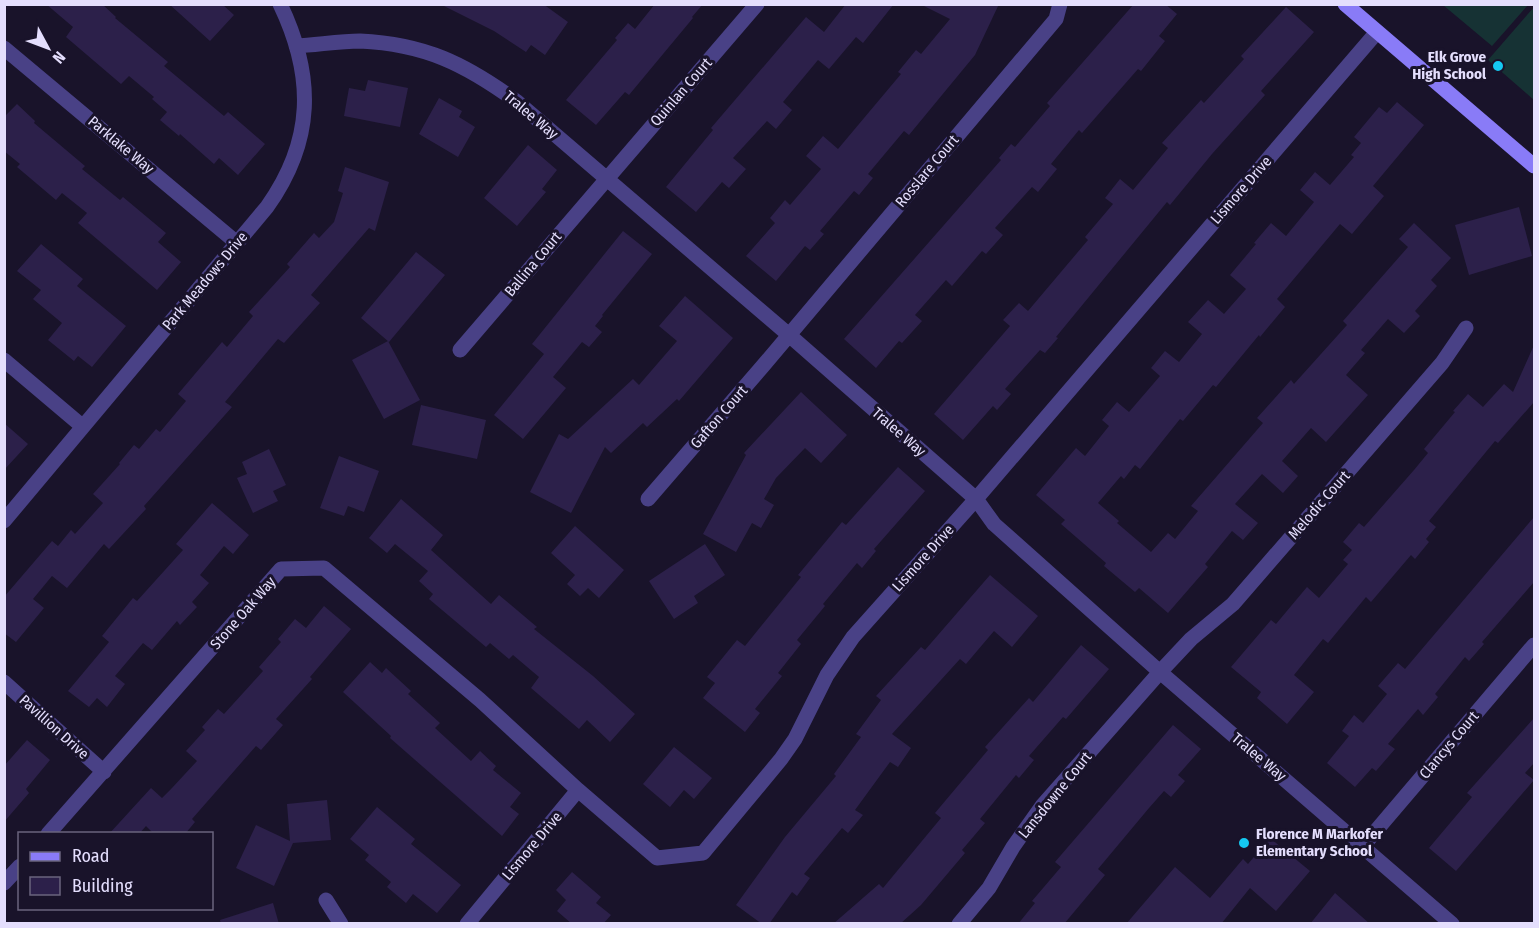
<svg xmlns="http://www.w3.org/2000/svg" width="1539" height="928" viewBox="0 0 1539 928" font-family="'Fira Sans Condensed',sans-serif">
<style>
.green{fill:#163234}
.building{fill:#2c204a}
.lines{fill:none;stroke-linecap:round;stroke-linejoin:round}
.minor{stroke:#494186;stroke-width:15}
.secondary{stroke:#897bf7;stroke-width:15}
.poi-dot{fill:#15c9f2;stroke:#19132a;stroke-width:2}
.labels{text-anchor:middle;stroke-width:6;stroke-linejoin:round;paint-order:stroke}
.poi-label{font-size:15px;font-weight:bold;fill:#e4defd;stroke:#19132a;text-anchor:end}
.street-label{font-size:15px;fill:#e4defd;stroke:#19132a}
</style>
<rect width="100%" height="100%" fill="#19132a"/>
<path class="green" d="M1443 5H1528L1492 46Z
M1534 7V100L1488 60Z"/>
<path class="building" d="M46 4H102L116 17 115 18 168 62 164 66 224 116 228 112 265 144 238 175 219 158 214 164 180 134 179 136 160 120 167 112 152 99 154 97 129 76 121 84 66 37 73 27Z
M169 4H222L234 15 210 41Z
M440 4H543L568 22 545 55 531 45 526 52 494 31Z
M655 4H703L692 17 693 18 629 95 625 92 596 125 566 100 617 40 615 38 628 23 635 29Z
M846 4H894L863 43 856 37 829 69 818 60 783 102 792 110 776 129 767 121 733 158 746 169 729 188 722 182 696 212 666 187 713 130 711 128 806 17 824 32Z
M920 4H999L975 55 909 135 904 131 868 174 873 178 859 195 854 191 820 231 824 234 810 250 805 246 776 281 746 256 775 223 770 218 785 200 790 205 821 169 806 156 823 136 838 149 901 74 898 72 916 50 921 54 950 19Z
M1134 4H1165L1177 14 1159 36 1165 41 1141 71 1138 69 1082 133 1079 130 1051 164 1057 169 1038 192 1032 187 995 228 1003 235 986 254 982 251 952 286 946 280 915 315 922 321 902 343 899 341 876 368 844 339 1001 160 999 158 1011 144 1015 147 1050 106 1047 103Z
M1286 7 1314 32 1261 91 1265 95 1212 154 1170 205 1167 202 1056 337 1058 338 1045 353 1040 350 1005 389 1011 394 997 410 993 406 963 440 934 414 1010 326 1003 320 1019 303 1028 311 1088 240 1085 237 1113 204 1105 198 1120 179 1133 190 1168 148 1162 143 1201 100 1204 103 1244 59 1241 56Z
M368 80 408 88 400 127 344 116 349 88 365 91Z
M439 98 462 111 459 117 475 127 458 157 419 134Z
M1397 102 1424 125 1373 186 1384 196 1352 234 1340 224 1277 299 1285 307 1260 337 1259 335 1216 387 1213 385 1183 421 1180 419 1140 469 1135 465 1124 479 1121 476 1098 503 1119 521 1117 523 1151 552 1168 533 1175 539 1198 511 1191 506 1263 423 1257 418 1291 380 1294 384 1347 325 1343 321 1408 247 1399 239 1414 223 1451 258 1431 280 1437 286 1415 311 1420 316 1404 333 1388 319 1361 350 1365 353 1346 375 1368 395 1326 442 1311 428 1282 461 1298 476 1283 493 1262 474 1235 504 1258 523 1243 540 1232 531 1205 564 1208 567 1168 613 1139 588 1135 592 1104 566 1106 563 1061 524 1065 520 1036 495 1076 448 1085 456 1109 426 1102 420 1117 402 1129 412 1160 376 1151 368 1165 351 1179 362 1202 334 1188 322 1208 300 1224 314 1246 289 1230 275 1256 244 1254 243 1271 223 1286 236 1314 202 1300 190 1315 172 1330 185 1354 157 1351 155 1361 143 1354 137 1379 107 1387 113Z
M17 104 35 121 34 123 85 166 82 169 120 200 123 197 166 233 158 242 181 262 157 290 78 223 87 213 62 193 56 200 17 167 20 164 4 151V117Z
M528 145 557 170 542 189 546 192 517 226 484 198Z
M345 167 389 182 375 231 369 228 311 295 320 303 284 343 278 339 225 402 232 407 144 506 146 509 109 549 104 544 67 588 52 576 33 599 44 608 16 642 4 633V597L52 541 58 546 71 530 75 534 103 503 93 494 120 464 119 463 134 445 139 449 156 429 160 432 186 401 178 394 222 342 227 347 253 316 249 312 290 267 287 264 314 233 319 238 334 222 343 193 338 191Z
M1519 207 1532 256 1469 275 1455 225Z
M623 231 652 254 602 315 603 316 595 326 602 332 589 347 582 342 553 377 566 388 523 439 494 415 544 354 532 344Z
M41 244 83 279 77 286 126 326 92 367 78 356 74 361 48 340 62 323 33 299 41 290 17 271Z
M416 252 445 275 389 342 361 318Z
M685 296 733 338 679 401 677 399 647 427 643 423 611 453 605 447 571 513 530 492 559 434 568 439 633 379 639 385 677 341 659 326Z
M388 341 420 400 384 419 352 360Z
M1534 345V402L1498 443 1495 441 1429 521 1436 527 1426 539 1429 542 1415 559 1411 555 1371 602 1366 597 1328 643 1323 639 1294 675 1314 692 1287 724 1257 698 1261 692 1231 667 1271 620 1276 624 1307 587 1319 598 1348 564 1343 560 1352 550 1343 542 1359 523 1364 527 1414 470 1428 453 1424 449 1455 412 1453 411 1468 394 1483 407 1504 384 1513 392Z
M801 392 847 435 821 463 805 448 776 478 764 499 774 505 761 528 752 523 736 552 703 534 746 455 744 453Z
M421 405 486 420 477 459 412 445Z
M4 423 28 444 4 470Z
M269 449 286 485 273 491 278 501 253 513 237 478 247 474 242 462Z
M339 456 379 471 364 512 348 506 344 516 320 508Z
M898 467 925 491 874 549 876 551 862 568 857 563 823 604 825 606 797 640 801 644 778 673 782 676 755 709 760 713 745 732 703 698 715 683 707 677 737 640 745 646 801 577 798 575 842 522 846 525Z
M401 499 443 535 431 550 491 604 499 595 537 627 534 629 593 676 635 714 610 742 587 720 579 729 531 688 539 677 513 655 509 659 490 643 486 647 429 599 433 594 419 581 428 571 395 544 387 553 369 538Z
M212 503 249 535 233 554 224 546 200 575 209 583 192 602 197 607 180 625 177 621 152 650 143 643 115 676 125 684 107 707 97 698 89 707 68 691 109 642 102 636 133 598 137 601 183 550 176 544Z
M1534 517V582L1482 642 1484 644 1469 661 1465 657 1435 694 1438 697 1423 715 1418 709 1388 744 1395 749 1376 771 1372 768 1355 787 1327 763 1349 736 1342 731 1354 715 1363 723 1387 694 1378 686 1398 663 1405 669Z
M575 526 624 570 599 598 588 588 580 596 567 584 575 575 551 553Z
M705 544 725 575 694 596 698 603 674 619 649 581Z
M990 575 1038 616 1012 647 994 631 966 664 960 659 892 734 911 748 898 767 890 762 855 810 863 815 848 833 842 828 804 874 810 878 797 896 792 892 769 924H762L736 905 785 837 836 776 834 774 861 737 856 734 881 700 876 696 921 647 925 650Z
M324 606 351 629 310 677 312 679 276 719 283 725 261 750 256 746 192 819 195 822 185 834H154L146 826 139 834H109L151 788 162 798 172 788 197 761 186 751 205 730 202 727 218 709 224 714 263 671 259 667 281 642 278 639 295 619 306 628Z
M1081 645 1109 669 1066 719 1063 717 1029 756 1034 760 1019 778 1016 775 980 819 985 823 962 850 965 853 921 905 900 924H833L879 884 883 888 941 818 935 813 988 750 985 747 1029 698 1033 702Z
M370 662 382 673 386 668 411 691 408 694 440 723 435 728 471 761 480 751 496 766 493 770 521 793 510 807 519 814 502 836 390 738 391 736 343 692Z
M1534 718V763L1525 773 1534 780 1456 871 1429 848 1472 797 1467 793Z
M1173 725 1201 749 1178 775 1185 781 1171 797 1164 791 1149 808 1098 869 1105 875 1064 924H1018L1035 903 1032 901 1061 867 1055 862Z
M27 740 50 760 26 789 29 793 4 822V766Z
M674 747 712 778 694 799 684 790 670 807 643 784Z
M327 800 331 840 293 843 274 886 236 868 256 825 290 841 287 804Z
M377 807 415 839 411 844 461 885 437 913 413 894 406 903 387 887 391 882 365 860 369 855 350 839Z
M1270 838 1310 871 1276 911 1250 888 1221 924H1126L1175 867 1210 898 1243 859 1248 864Z
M572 872 601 897 596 903 611 915 603 924H572L557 911 566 900 556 890Z
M1335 893 1370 924H1310Z
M273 903 279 924H221L220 920Z"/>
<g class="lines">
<path class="minor" d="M296 46C317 45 339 41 360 41 425 44 465 64 516 101L789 335 976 499 994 524 1160 672 1452 924
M4 48 237 243
M460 350 757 4
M4 360 82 426
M648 499 762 367 1056 19 1060 4
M4 521 267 207C314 141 315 77 280 4
M4 682 104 772
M48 834 281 569 324 568 480 700 578 790 657 858 703 853 781 759 795 739 827 675 853 637 976 499 1377 32
M1363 846 1534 645
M4 883 20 866
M326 900 341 924
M467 924 578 790
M959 924 989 888 1013 847 1042 806 1160 672 1191 639 1233 604 1442 363 1466 328"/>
<path class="secondary" d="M1345 4 1534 166"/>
</g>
<g class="poi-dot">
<circle cx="1498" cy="66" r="6"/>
<circle cx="1244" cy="843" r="6"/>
</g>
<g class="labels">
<g class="poi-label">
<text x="1486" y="62">Elk Grove<tspan x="1486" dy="17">High School</tspan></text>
<text x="1256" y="839" text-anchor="start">Florence M Markofer<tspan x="1256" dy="17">Elementary School</tspan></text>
</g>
<g class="street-label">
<text transform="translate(681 92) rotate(-49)" y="5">Quinlan Court</text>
<text transform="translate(531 115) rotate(40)" y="5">Tralee Way</text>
<text transform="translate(121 145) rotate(40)" y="5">Parklake Way</text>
<text transform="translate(927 171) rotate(-50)" y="5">Rosslare Court</text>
<text transform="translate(1241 190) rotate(-49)" y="5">Lismore Drive</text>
<text transform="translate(533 264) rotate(-50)" y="5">Ballina Court</text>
<text transform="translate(205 281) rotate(-50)" y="5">Park Meadows Drive</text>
<text transform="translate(719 417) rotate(-49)" y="5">Gafton Court</text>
<text transform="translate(899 432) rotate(41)" y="5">Tralee Way</text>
<text transform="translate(1319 505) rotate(-49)" y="5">Melodic Court</text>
<text transform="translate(923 558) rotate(-48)" y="5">Lismore Drive</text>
<text transform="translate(243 613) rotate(-49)" y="5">Stone Oak Way</text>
<text transform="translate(54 727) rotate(42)" y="5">Pavillion Drive</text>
<text transform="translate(1449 745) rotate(-50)" y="5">Clancys Court</text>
<text transform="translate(1259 757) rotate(40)" y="5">Tralee Way</text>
<text transform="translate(1055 795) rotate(-51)" y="5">Lansdowne Court</text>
<text transform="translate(532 846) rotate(-50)" y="5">Lismore Drive</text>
</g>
</g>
<rect width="1539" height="928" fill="none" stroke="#e4defd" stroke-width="12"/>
<rect x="18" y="832" width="195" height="78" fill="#19132a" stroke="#6a647e" stroke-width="1.5"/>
<rect x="30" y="852" width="30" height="9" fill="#897bf7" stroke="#6a647e" stroke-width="1.5"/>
<text x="72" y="862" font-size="18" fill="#e4defd">Road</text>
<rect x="30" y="877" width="30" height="18" fill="#2c204a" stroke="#6a647e" stroke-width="1.5"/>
<text x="72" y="892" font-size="18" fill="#e4defd">Building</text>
<g transform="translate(48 48) rotate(131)" stroke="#19132a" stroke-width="4.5" paint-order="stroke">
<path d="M0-4.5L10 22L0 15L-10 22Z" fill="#e4defd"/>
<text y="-9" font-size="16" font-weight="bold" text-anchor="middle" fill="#e4defd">N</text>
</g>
</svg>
